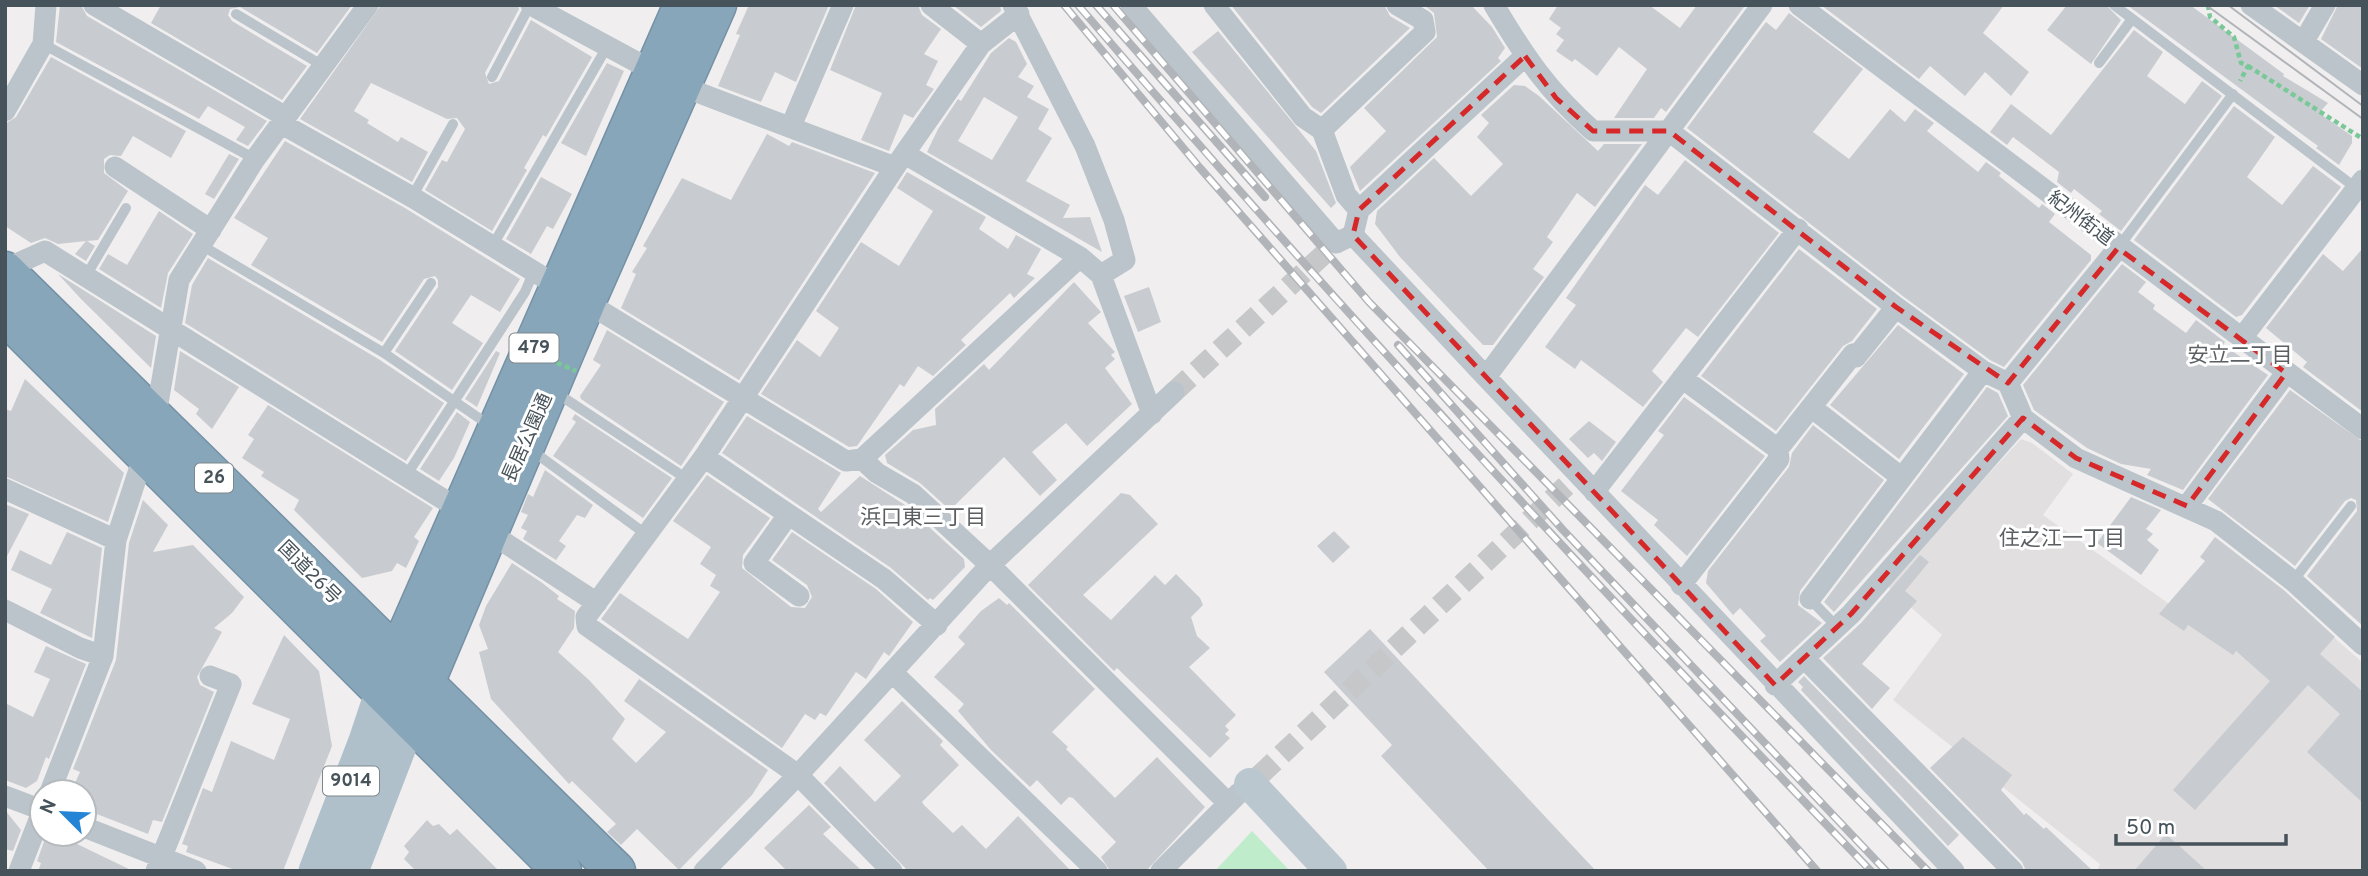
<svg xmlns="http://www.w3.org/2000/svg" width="2368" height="876" font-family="Overpass,'Noto Sans JP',sans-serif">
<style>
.education{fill:#e1dfdf}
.green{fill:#bfeccb}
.building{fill:#c8ccd0;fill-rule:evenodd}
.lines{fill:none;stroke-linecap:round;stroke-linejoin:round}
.street-tunnel{stroke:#c6c7c9;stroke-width:21;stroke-dasharray:21 10;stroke-linecap:butt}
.highway-casing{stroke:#7491a6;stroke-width:41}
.path{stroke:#79c898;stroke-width:4.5;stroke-dasharray:5 3.5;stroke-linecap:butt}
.lane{stroke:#bac4ca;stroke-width:10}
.street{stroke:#bac4ca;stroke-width:21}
.secondary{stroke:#bbc7cf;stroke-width:32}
.primary{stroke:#afc0cb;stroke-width:35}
.highway{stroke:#88a6ba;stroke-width:38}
.tram{stroke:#b1b4b8;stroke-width:2}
.rail-casing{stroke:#b1b4b8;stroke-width:8}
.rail{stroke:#fff;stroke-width:5;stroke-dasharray:16;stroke-linecap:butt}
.path-bridge{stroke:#79c898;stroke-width:4.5;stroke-dasharray:5 3.5;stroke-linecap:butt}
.marked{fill:none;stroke:#d62828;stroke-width:5;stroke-dasharray:14 9;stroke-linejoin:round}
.labels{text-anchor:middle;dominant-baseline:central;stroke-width:6;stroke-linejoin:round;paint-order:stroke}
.shield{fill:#fff;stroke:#7e878c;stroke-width:2}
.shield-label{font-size:18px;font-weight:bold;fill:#47535a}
.street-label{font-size:19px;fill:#47535a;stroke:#fff}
.neighbourhood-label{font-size:21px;fill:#5b5f62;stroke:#fff}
</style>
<rect width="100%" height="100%" fill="#f0eeee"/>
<path class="education" d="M2021 439 2032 443 2073 474 2043 515 2253 663 2303 610 2363 663V871H2097L2100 864 1893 700 1942 635 1886 585Z"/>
<path class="green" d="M1252 831 1290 871H1215Z"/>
<path class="building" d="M60 5H81L87 16 267 121 248 146 236 140 245 127 208 106 199 119 56 42Z
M161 5H352L317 53 240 7 230 9 228 15 232 21 307 66 282 100 151 23Z
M381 5H518L519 9 485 73 489 84 499 81 531 20 592 57 546 137 543 135 524 168 527 170 492 231 425 190 442 160 447 162 465 129 457 118 447 119 371 83 354 111 369 120 367 123 398 142 401 137 428 152 412 182 300 119Z
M749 5H829L796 82 775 72 761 102 718 86 740 35 736 34Z
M856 5H918L922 15 941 29 924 54 938 61 926 85 934 89 913 118 904 114 889 151 861 140 882 93 830 70Z
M953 5H1000L1001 11 981 27Z
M1231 5H1384L1390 16 1410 28 1321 113 1312 107Z
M1424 5H1471L1492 27 1505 48 1498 58 1501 61 1360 191 1350 167 1386 131 1364 108 1437 37 1434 13Z
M1558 5H1649L1680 28 1697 5 1744 7 1666 112 1661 108 1654 118H1614L1647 69 1619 47 1597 76 1575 59 1572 62 1556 51 1564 40 1556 34 1561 28 1549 19Z
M1821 5H2004L1983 33 2029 72 2011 96 1985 72 1965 96 1930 66 1919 79Z
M2067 5H2106L2121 20 2091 64 2047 30Z
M2127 5H2190L2284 74 2283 76 2328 103 2319 113 2352 136V143L2339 165 2316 148 2318 146Z
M2274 5H2310L2299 23Z
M2338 5H2363V69L2321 39Z
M1789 13 1863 69 1813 132 1849 159 1890 109 1905 122 1915 109 1934 123 1927 131 1978 172 1986 162 2001 173 1999 176 2039 208 2042 204 2055 214 2049 222 2091 255V260L2004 367 1990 360 1904 297 1687 128 1766 22 1776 30Z
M2134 30 2163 52 2147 76 2185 104 2202 81 2222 96 2121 231 2099 214 2102 211 2074 189 2071 193 2057 182 2059 172 2013 137 2007 145 1990 132 2011 104 2051 135Z
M1218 31 1316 151 1336 203 1331 208 1192 52Z
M1009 38 1016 42 1027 64 1018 77 1034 86 1027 97 1049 109 1038 129 1052 138 1026 181 1070 205 1063 218 1090 217 1102 252 927 152 938 129 958 99 961 101 991 53ZM984 97 1018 117 992 160 958 141Z
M51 57 186 131 171 158 133 136 121 156 110 155 104 159V173L128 191 98 240 87 241 95 246 86 261 75 254 86 241 58 244 45 238 31 243 5 226V124L16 117Z
M607 63 624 71 586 156 561 143Z
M1514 85 1525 86 1539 96 1598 151 1604 144H1642L1595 207 1577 193 1547 237 1553 242 1533 269 1544 277 1493 345H1483L1400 257 1375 224 1377 211 1434 158 1471 196 1503 164 1477 137 1489 123 1481 115Z
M2234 106 2275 137 2247 177 2282 205 2313 166 2341 187 2242 315 2236 317 2134 240Z
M767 134 789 146 792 142 875 173 739 380 621 308 636 274 632 272 647 248 643 246 682 178 731 200Z
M285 141 405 208 520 279 500 312 471 295 452 323 483 343 452 390 395 351 438 287V280L435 276 424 279 382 342 251 265 268 238 234 218Z
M229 154 239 159 214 199 205 194Z
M1685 160 1779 233 1698 337 1686 328 1652 371 1663 382 1643 407 1581 360 1575 369 1545 347 1576 305 1566 298 1645 185 1658 195Z
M907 172 986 217 979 229 1008 249 1016 235 1041 249 1027 274 1035 278 1014 298 1010 293 961 340 966 345 933 376 918 366 904 387 900 384 857 446 849 447 761 394 797 340 820 357 839 328 816 311 861 242 899 266 933 211 897 188Z
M541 177 572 194 553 229 547 226 531 254 506 239Z
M159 211 193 234 168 273 161 308 99 269 108 254 127 265Z
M2363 248V412L2303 367 2307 362 2266 328 2323 254 2343 271Z
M1799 249 1877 309 1852 341 1843 346 1776 431 1701 376Z
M208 258 380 360 444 403 406 461 185 323 192 285Z
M2122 264 2146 282 2138 292 2155 305 2153 309 2186 333 2196 320 2225 342 2223 345 2268 375 2183 490 2147 475 2151 469 2121 464 2087 448 2034 410 2023 385Z
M58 274 156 336 151 368 81 299Z
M1074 282 1101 312 1088 323 1115 352 1111 355 1115 359 1105 368 1132 404 1087 446 1066 423 1032 452 1057 480 1040 496 1004 457 950 510 920 483 887 463 885 455 913 430 936 425 935 409 984 364 989 370Z
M1149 287 1161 322 1138 332 1124 296Z
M1898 325 1964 374 1899 459 1830 405Z
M607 330 724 402 681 466 581 399 580 396 601 365 593 360Z
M180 351 239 387 212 429 196 414 199 409 174 390Z
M496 351 500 353 477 407 465 399Z
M25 379 124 473 108 522 5 476V409L11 411Z
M1987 387 1998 393 2008 416 1834 612 1824 602Z
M2290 390 2363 442V626L2307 576 2357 511 2356 500 2351 498 2345 501 2295 566 2208 499Z
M1684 397 1765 456 1687 556 1654 525 1658 520 1621 491 1664 435 1658 431Z
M268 405 433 508 414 537 419 541 406 568 397 563 392 571 362 578 294 510 299 500 261 476 264 472 242 458 254 439 248 435Z
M457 412 470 422 454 458 439 481 420 469Z
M575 414 672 478 643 518 553 456 576 422 572 419Z
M747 416 841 473 818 509 821 512 860 476 905 505 964 559 965 567 933 600 930 598 928 600 891 568 722 453Z
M1589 421 1616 442 1602 461 1594 453 1588 458 1569 439Z
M1813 425 1884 480 1800 591 1798 605 1822 623 1780 662 1760 641 1766 636 1740 608 1733 615 1706 583 1708 571 1789 467 1792 453Z
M545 470 593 505 585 518 577 515 559 541 566 546 556 560 523 539 527 531 521 528 528 515 521 512 528 494 533 497Z
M707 475 770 518 743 555 742 568 791 607 805 608 812 597 807 585 772 560 792 532 876 589 913 622 889 656 884 652 866 679 856 672 826 716 820 713 815 720 805 714 782 748 601 619 620 593 688 639 720 592 710 586 716 575 700 564 711 547 673 521Z
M1121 493 1130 495 1158 524 1083 595 1111 620 1155 575 1165 585 1176 574 1200 598 1203 605 1191 617 1197 636 1210 648 1189 667 1236 715 1225 726 1229 730 1225 734 1230 738 1210 758 1117 668 1114 671 1028 585Z
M2131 497 2161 510 2146 529 2153 534 2147 540 2159 550 2141 575 2097 543Z
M143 500 168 525 153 552 193 545 244 597 232 613 214 628 222 632 197 677 200 685 214 692 162 822 153 820 148 834 84 809V792H71L80 772 73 769 116 660 129 543Z
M5 504 29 514 5 560Z
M1334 531 1350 547 1333 563 1317 546Z
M67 532 102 548 92 638 40 613 52 589 11 570 20 550 51 565Z
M2215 537 2285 591 2335 637 2320 654 2363 692V803L2307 752 2340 714 2308 685 2195 810 2173 790 2270 681 2236 651 2233 655 2188 625 2184 631 2159 614 2205 561 2200 557Z
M1920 555 1929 562 1905 591 1917 601 1862 664 1890 688 1872 709 1823 658 1861 623Z
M512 563 541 582 559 596 557 599 575 611 574 628 558 652 589 680 625 719 612 739 636 763 666 732 624 701 639 679 768 770 752 795 679 870 637 829 621 845 607 832 616 824 572 781 569 784 491 699 479 652 488 649 479 625 486 606Z
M999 598 1007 605 1009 603 1095 689 1052 732 1068 747 1066 749 1115 798 1157 757 1205 807 1146 871H1110L1101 857 1116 842 1073 798 1069 797 1061 805 1037 780 1030 787 991 750 958 711 964 704 934 677 965 644 958 637 981 611Z
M1370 629 1596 871H1489L1381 756 1392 745 1324 672Z
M284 635 319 671 332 746 283 871H238L186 852 188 846 182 844 203 788 212 792 231 741 274 760 290 719 252 704Z
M46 646 86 664 49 759 46 757 37 781 26 788 5 780V703L33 717 50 679 34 672Z
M1804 676 1959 835 1948 846 1801 690 1803 687 1798 682Z
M902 701 943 741 940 745 959 765 922 802 924 805 953 833 962 825 986 849 1018 816 1071 871H908L824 783 840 766 875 802 901 776 864 740Z
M1963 737 2012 775 2001 790 2024 815 2026 813 2044 829 2046 827 2093 871H2026L2022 862 1930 768Z
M809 805 831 827 823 834 862 871H787L764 848Z
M5 810 21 830 13 851 5 849Z
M427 820 433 826 439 824 450 835 457 829 499 871H416L404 859 409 852 404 846Z
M2166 834 2207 871H2134Z
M55 835 75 843 133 871H38L41 863 37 861 45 839Z"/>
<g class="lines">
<path class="street-tunnel" d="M1174 392 1336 243
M1259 776 1566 486"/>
<g class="highway-casing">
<path id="highway" d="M5 271 616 871
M5 315 562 871
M386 682 683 5
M416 704 586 302 717 5"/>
</g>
<path class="path" d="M2208 5 2210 17 2234 37 2241 63 2248 66 2240 81
M2248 66 2363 139"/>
<path class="lane" d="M2114 5 2356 188
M236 14 325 67
M43 44 255 159
M2099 63 2132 19
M492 77 530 5
M412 197 453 124
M201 245 384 353 492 427
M493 245 608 45
M2118 248 2233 94
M86 276 126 208
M384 353 431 283
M555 392 687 479
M530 449 647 535
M406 476 525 292 534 271
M2293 581 2351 506
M1810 599 1837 627"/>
<path class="street" d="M94 5 286 117
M531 5 681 86 895 167
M931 5 981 44
M1013 5 1085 146 1114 220 1125 260 1101 275
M1131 5 1336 243 1353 235 1359 210 1525 56
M1214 5 1303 117 1322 130 1346 195 1359 210
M1494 5C1525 57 1547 90 1593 131H1669L1896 307 1983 371 2008 383 2023 418 2076 458 2216 521 2293 581 2363 645
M1762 5 1486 377 1954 871
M1799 5 2363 429
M2251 5 2363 85
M2304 41 2325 5
M5 111 43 44 46 5
M282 124 412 197 561 288
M791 126 843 5
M1322 130 1425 32 1423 20 1397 5
M905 154 1080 257 1101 275 1152 414
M115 167 211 230
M1353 235 1486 377
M5 269 45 251 462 511
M586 302 846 461 862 459 1080 257
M2241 339 2363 180
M1682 378 1778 449
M2008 383 2118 248
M1811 407 1902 478
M704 457 884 579 937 625
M862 459 877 473 913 494 990 565 1228 803
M5 489 116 540
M1594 492 1798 229
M2187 506 2286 373
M788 515 754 563 799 596
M487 531 597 603
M1681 585 1779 459 1778 449 1853 354 1856 357 1896 307
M1810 599 1983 371
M5 610 80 648 103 656
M1804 658 2013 871
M893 673 1097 871
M1775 685 1851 614 2023 418
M50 792 103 656 116 540 155 421 179 280 255 159 368 5
M5 796 42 810
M84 827 196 871
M19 871 42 812
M156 871 231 684 210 676
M704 871 798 775 990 565 1174 392
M892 871 798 775 587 626 586 617 704 457 895 167 981 44 1019 14
M1161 871 1239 793"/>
<path class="secondary" d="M1250 784 1331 871"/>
<path class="primary" d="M316 871 366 741 383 690
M351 871 410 718"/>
<use href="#highway" class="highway"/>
<path class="tram" d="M2206 5 2363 119
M2228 5 2363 106"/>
<g class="rail-casing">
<path id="rail" d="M1064 5 1200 168 1817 871
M1078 5C1333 303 1599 589 1871 871
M1096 5 1265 197
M1113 5 1369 302 1928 871
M1398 345 1563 530 1886 871"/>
</g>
<use href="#rail" class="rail"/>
<path class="path-bridge" d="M518 346 576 371"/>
</g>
<path class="marked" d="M1525 56 1556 98 1593 131H1669L1896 307 2008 383 2118 248 2286 373 2187 506 2076 458 2023 418 1851 614 1775 685 1353 235 1359 210Z"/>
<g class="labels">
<g class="shield">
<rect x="509.5" y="333.5" width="49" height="29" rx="5"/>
<rect x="195" y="463.5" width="38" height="29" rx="5"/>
<rect x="323" y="766.5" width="56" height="29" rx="5"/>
</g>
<g class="shield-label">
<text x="534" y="348">479</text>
<text x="214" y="478">26</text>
<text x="351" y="781">9014</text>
</g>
<g class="street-label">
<text transform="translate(2080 219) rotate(37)">紀州街道</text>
<text transform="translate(528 438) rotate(-66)">長居公園通</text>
<text transform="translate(309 573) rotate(45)">国道26号</text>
</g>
<g class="neighbourhood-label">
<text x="2240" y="356">安立二丁目</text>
<text x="923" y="518">浜口東三丁目</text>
<text x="2062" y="539">住之江一丁目</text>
</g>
</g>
<rect width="2368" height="876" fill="none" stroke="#47535a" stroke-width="14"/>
<g transform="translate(63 813) rotate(294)"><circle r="33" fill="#ffffff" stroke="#b5babd" stroke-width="2"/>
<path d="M0-5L12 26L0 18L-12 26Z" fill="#2484d5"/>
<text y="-10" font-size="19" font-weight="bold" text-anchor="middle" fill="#47535a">N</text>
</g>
<path d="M2116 834v10h170v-10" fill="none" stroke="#47535a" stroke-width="3.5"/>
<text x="2126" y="834" font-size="21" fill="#47535a" stroke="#ffffff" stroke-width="5" paint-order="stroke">50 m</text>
</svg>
